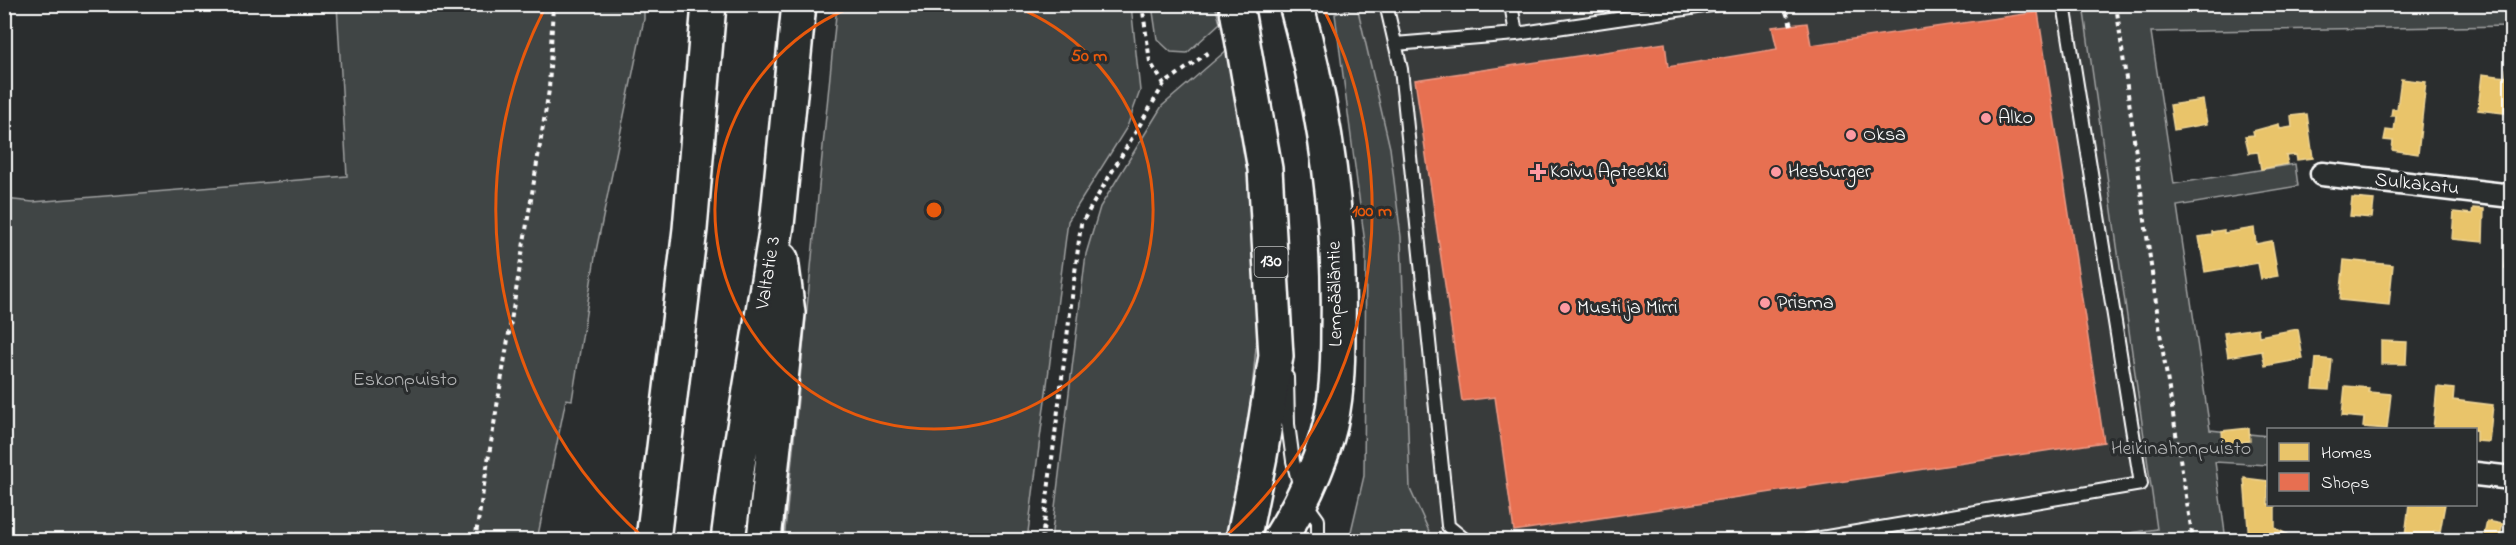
<svg xmlns="http://www.w3.org/2000/svg" width="2516" height="545" font-family="'Indie Flower',sans-serif">
<style>
.built{fill:#373a3b}
.green{fill:#414445;stroke:#a0a2a2;stroke-width:1.5}
.homes{fill:#e9c46a;stroke:#f0d697;stroke-width:1.5}
.shops{fill:#e76f51;stroke:#ee9a85;stroke-width:1.5}
.lines{fill:none;stroke-linecap:round;stroke-linejoin:round}
.lane-casing{stroke:#fff;stroke-width:16}
.street-casing{stroke:#fff;stroke-width:27}
.primary-casing{stroke:#fff;stroke-width:38}
.highway-casing{stroke:#fff;stroke-width:38}
.path{stroke:#fff;stroke-width:4;stroke-dasharray:4.5 4.5;stroke-linecap:butt}
.lane{stroke:#2a2d2e;stroke-width:12}
.street{stroke:#2a2d2e;stroke-width:22}
.primary{stroke:#2a2d2e;stroke-width:33}
.highway{stroke:#2a2d2e;stroke-width:33}
.ring{fill:none;stroke:#e8590c;stroke-width:3}
.poi-dot{fill:#ff9aa2;stroke:#2a2d2e;stroke-width:2}
.labels{text-anchor:middle;dominant-baseline:central;stroke-width:6;stroke-linejoin:round;paint-order:stroke}
.shield{fill:#2a2d2e;stroke:#bfc0c0;stroke-width:1.5}
.shield-label{font-size:18px;font-weight:bold;fill:#fff}
.poi-label{font-size:20px;fill:#fff;stroke:#2a2d2e;text-anchor:start}
.street-label{font-size:20px;fill:#fff;stroke:#2a2d2e}
.park-label{font-size:20px;fill:#b3b4b5;stroke:#2a2d2e}
.centre{fill:#e8590c;stroke:#2a2d2e;stroke-width:3}
.ring-label{font-size:18px;text-anchor:middle;font-weight:bold;fill:#e8590c;stroke:#2a2d2e;stroke-width:6;stroke-linejoin:round;paint-order:stroke}
</style>
<rect width="100%" height="100%" fill="#2a2d2e"/>
<filter id="ink" filterUnits="userSpaceOnUse"><feTurbulence type="fractalNoise" baseFrequency=".0167" numOctaves="2"/><feDisplacementMap in="SourceGraphic" scale="12" xChannelSelector="R" yChannelSelector="G"/><feConvolveMatrix kernelMatrix="1 2 1 2 8 2 1 2 1" color-interpolation-filters="sRGB"/></filter>
<g filter="url(#ink)">
<path class="built" d="M1361 4 2083 5 2157 529 2083 540H1433L1410 489 1401 237 1390 148 1357 6Z"/>
<path class="green" d="M337 5H644V19L596 251 572 400 566 399 537 540H5V199L33 202 347 176Z
M837 5H1131L1140 91 1127 127 1068 221 1027 540H784Z
M1152 5H1215L1220 23 1187 53 1171 52 1157 39Z
M2083 5H2511V26L2151 32 2174 184 2295 164 2298 186 2177 206 2210 430 2268 436V465L2215 462 2226 540H2083L2157 529Z
M1357 6 1390 148 1401 237 1410 489 1433 540H1349L1364 476 1366 251 1335 14Z
M1228 49 1252 143 1261 295 1243 484 1228 540H1051L1086 254 1100 207 1162 106Z"/>
<path class="homes" d="M2509 46 2512 47V114L2478 110 2482 74 2506 77Z
M2401 79 2426 82 2418 154 2392 150 2393 141 2384 140 2386 130 2394 131 2396 116H2391L2392 109H2397Z
M2203 100 2207 124 2174 130 2170 105Z
M2307 114 2313 158 2297 160 2296 155 2286 156 2288 164 2261 169 2258 152 2249 153 2245 136 2254 135 2253 131 2279 124 2280 129 2292 127 2291 116Z
M2352 198 2374 200 2372 218 2350 216Z
M2473 208 2484 209 2483 242 2452 239 2454 212 2472 214Z
M2254 228 2256 244 2272 241 2278 276 2261 279 2258 263 2205 272 2199 237 2212 235V232L2224 230V233Z
M2508 237 2512 238V269L2505 268Z
M2344 260 2393 265 2389 305 2340 300Z
M2258 328 2259 336 2298 329 2303 359 2265 366 2262 351 2228 357 2224 333Z
M2381 341 2407 342 2406 364H2381Z
M2316 358 2332 360 2329 390 2313 389Z
M2345 386 2369 388 2368 392 2391 394 2387 429 2363 427 2364 418 2342 416Z
M2437 387 2454 389 2453 400 2493 405 2489 442 2476 441V430H2433Z
M2249 428 2250 441 2223 444 2222 431Z
M2244 478 2268 481V504H2275V528L2288 535 2287 540H2249Z
M2409 504H2445L2440 532 2434 531 2432 540 2405 536Z
M2487 521 2503 524 2499 540H2483Z"/>
<path class="shops" d="M2038 12 2104 442 1514 531 1495 397 1462 401 1415 80 1665 43 1668 67 1777 49 1772 27 1807 23 1811 45Z"/>
<g class="lines">
<g class="lane-casing">
<path id="lane" d="M1386 4 1401 69 1448 526 1465 540
M1511 4 1516 34
M1395 44 1516 34 1718 4
M1287 377 1288 424 1293 461 1303 499 1318 520V540
M1809 540 2141 484 2064 4"/>
</g>
<g class="street-casing">
<path id="street" d="M2322 174 2512 196
M2476 474 2512 478"/>
</g>
<g class="primary-casing">
<path id="primary" d="M1236 4 1265 169 1276 356 1260 456 1243 540
M1279 540C1299 508 1316 474 1327 437 1337 403 1338 364 1338 329 1341 219 1325 110 1296 4"/>
</g>
<g class="highway-casing">
<path id="highway" d="M653 540 690 229 709 4
M728 540 738 464 777 225 799 4
M764 540 788 313 781 259"/>
</g>
<path class="path" d="M1142 4 1150 62 1164 84
M1783 4 1791 25
M2116 4 2160 333 2193 540
M475 540 549 90 553 4
M1042 540 1081 224 1164 84 1212 50"/>
<use href="#lane" class="lane"/>
<use href="#street" class="street"/>
<use href="#primary" class="primary"/>
<use href="#highway" class="highway"/>
</g>
</g>
<g class="ring">
<path d="M1011 5A219 219 0 1 1 857 5"/>
<path d="M644 538A438 438 0 0 1 545 8M1323 8A438 438 0 0 1 1224 538"/>
</g>
<g class="poi-dot">
<circle cx="1986" cy="118" r="6"/>
<circle cx="1851" cy="135" r="6"/>
<path d="M1535 163h6v6h6v6h-6v6h-6v-6h-6v-6h6z"/>
<circle cx="1776" cy="172" r="6"/>
<circle cx="1765" cy="303" r="6"/>
<circle cx="1565" cy="308" r="6"/>
</g>
<g class="labels">
<rect class="shield" x="1254.5" y="247" width="33" height="30" rx="4.5"/>
<g class="shield-label">
<text x="1271" y="262">130</text>
</g>
<g class="poi-label">
<text x="1998" y="118">Alko</text>
<text x="1863" y="135">Oksa</text>
<text x="1550" y="172">Koivu Apteekki</text>
<text x="1788" y="172">Hesburger</text>
<text x="1777" y="303">Prisma</text>
<text x="1577" y="308">Musti ja Mirri</text>
</g>
<g class="street-label">
<text transform="translate(2417 185) rotate(6)">Sulkakatu</text>
<text transform="translate(769 273) rotate(-81)">Valtatie 3</text>
<text transform="translate(1336 294) rotate(-91)">Lempääläntie</text>
</g>
<g class="park-label">
<text x="405" y="380">Eskonpuisto</text>
<text x="2181" y="449">Heikinahonpuisto</text>
</g>
</g>
<circle cx="934" cy="210" r="9" class="centre"/>
<g class="ring-label">
<text x="1089" y="61">50 m</text>
<text x="1372" y="216">100 m</text>
</g>
<rect width="2516" height="545" fill="none" stroke="#2a2d2e" stroke-width="24"/>
<rect x="12" y="12" width="2492" height="521" fill="none" stroke="#fff" stroke-width="2" filter="url(#ink)"/>
<rect x="2267" y="428" width="210" height="78" fill="#2a2d2e" stroke="#7f8182" stroke-width="1.5"/>
<rect x="2279" y="443" width="30" height="18" fill="#e9c46a" stroke="#7f8182" stroke-width="1.5"/>
<text x="2321" y="458" font-size="18" fill="#ffffff">Homes</text>
<rect x="2279" y="473" width="30" height="18" fill="#e76f51" stroke="#7f8182" stroke-width="1.5"/>
<text x="2321" y="488" font-size="18" fill="#ffffff">Shops</text>
</svg>
